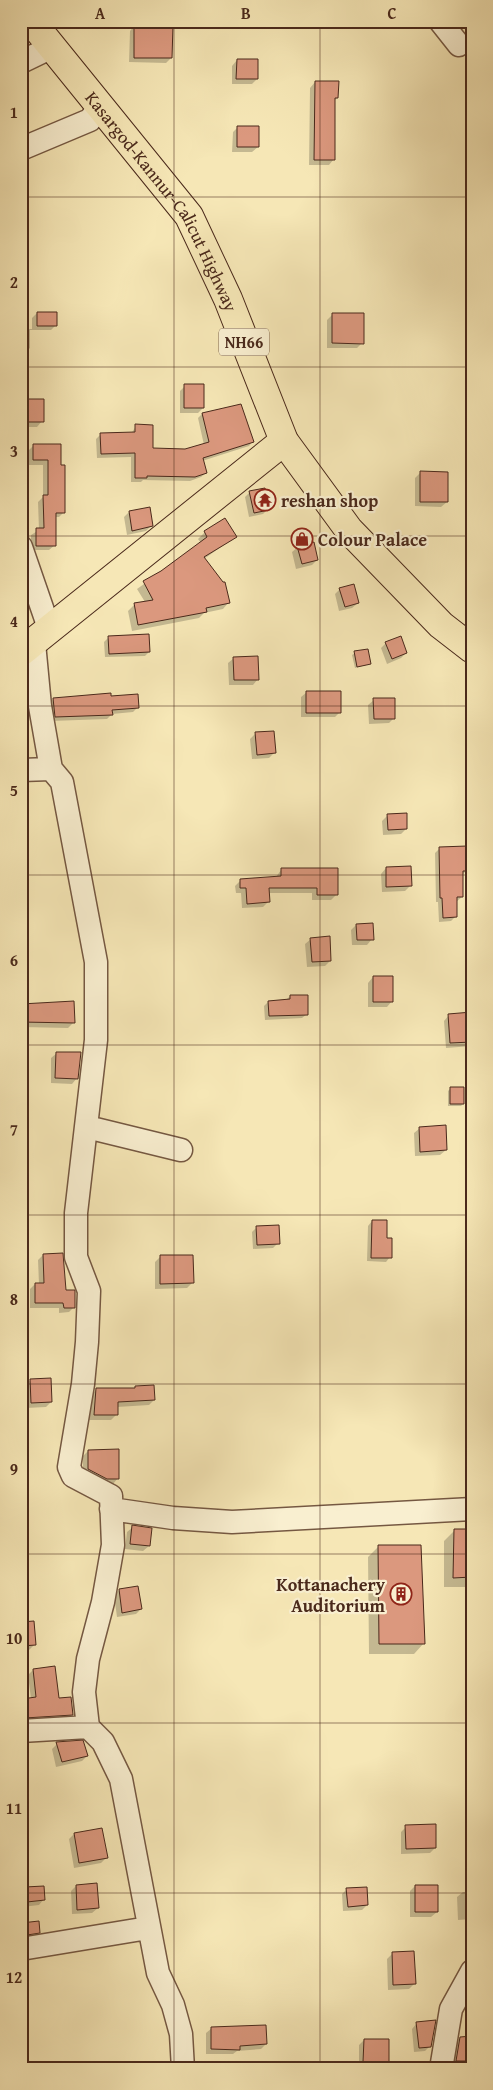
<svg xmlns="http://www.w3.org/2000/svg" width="493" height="2090" font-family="'Gentium Book Plus',serif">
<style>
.shadow{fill:#0003}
.building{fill:#db987e;stroke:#4a291b}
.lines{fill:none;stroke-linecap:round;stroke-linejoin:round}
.minor-casing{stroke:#755842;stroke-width:25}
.major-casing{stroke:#4a291b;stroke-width:30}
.highway-casing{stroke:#4a291b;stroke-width:30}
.minor{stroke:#f9efd0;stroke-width:22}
.major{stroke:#f6e7b6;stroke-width:28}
.highway{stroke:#f6e7b6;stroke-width:28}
.grid{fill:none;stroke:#4a291b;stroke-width:1;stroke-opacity:0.55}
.labels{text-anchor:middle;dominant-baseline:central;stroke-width:4.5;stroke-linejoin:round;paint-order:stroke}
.shield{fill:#f9efd0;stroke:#7e6451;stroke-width:1}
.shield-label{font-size:16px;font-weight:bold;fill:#4a291b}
.street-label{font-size:18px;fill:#4a291b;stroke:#f9efd0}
.poi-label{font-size:18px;font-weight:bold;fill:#4a291b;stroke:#f9efd0;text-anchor:start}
.neatline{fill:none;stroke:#4a291b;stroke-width:2}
.grid-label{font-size:16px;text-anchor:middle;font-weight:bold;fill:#4a291b}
</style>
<rect width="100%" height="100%" fill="#f6e7b6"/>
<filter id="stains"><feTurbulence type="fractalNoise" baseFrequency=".004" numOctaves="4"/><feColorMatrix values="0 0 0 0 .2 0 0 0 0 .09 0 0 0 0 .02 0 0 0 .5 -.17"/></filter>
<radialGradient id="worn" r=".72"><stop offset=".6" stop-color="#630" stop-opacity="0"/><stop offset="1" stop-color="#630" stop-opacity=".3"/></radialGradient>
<path class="shadow" d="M135 25 171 58 166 63 129 62 130 31Z
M237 60 257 79 252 84H232V66Z
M315 82 337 98 334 101V159L329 165H309L310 88Z
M238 127 258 147 252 152H232L233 132Z
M37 313 56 325 51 330H30V348L25 353H21V329H32V318Z
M333 314 362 343 357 348H327V320Z
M185 386 203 408 198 413H180V391Z
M21 400 42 421 37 427H21Z
M202 414 253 441 249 446 202 461 206 473 201 477 190 481 143 480 141 482H131V457L97 458 96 439 101 434H131L136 426 152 449 185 450 204 445 198 418Z
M34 445 59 467 64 512 59 517H55V545L49 550H31V535L39 530 38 502 43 497V465H29V450Z
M421 472 447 502 441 507 415 506V478Z
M250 492 268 509 263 514 249 517 245 497Z
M129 512 151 526 146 531 127 535 124 517Z
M225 520 235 537 204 559 229 602 223 609 204 613 199 618 132 631 128 611 134 605 145 602 137 589 201 543 198 539 205 532Z
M298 547 317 560 312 565 296 569 292 552Z
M340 589 358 603 352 608 339 611 335 594Z
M108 638 149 652 145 656 105 657 104 642Z
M386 643 406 653 401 658 387 664 381 648Z
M355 653 370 664 355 668 352 655Z
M234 658 258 679 253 685H229L228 663Z
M307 692 340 712 335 717H301V697Z
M53 699 138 707 133 712 112 714 107 719 51 721 49 704Z
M374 700 394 718 389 723 369 724 368 705Z
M256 733 274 753 269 758 252 759 250 739Z
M388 815 406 829 401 834 383 835 382 821Z
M440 848 466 871 462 875V897L456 902V916L451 921 439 922 438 902H436L435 853Z
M21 853H24V870L21 872Z
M386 868 411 885 405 891 382 892 381 874Z
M281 870 336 895 331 900H312V893H268V902L263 907 242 908 241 893H236L235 886 241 880 276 877Z
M356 925 372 939 367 945H352L351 930Z
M311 939 330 961 325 966 307 967 305 944Z
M373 977 392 1001 387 1007H368V983Z
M290 996 307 1014 302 1018 265 1020 264 1006 268 1002 285 1001Z
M21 1002H27V1005L74 1022 68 1028 21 1027Z
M472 1014V1046L446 1048 444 1021 449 1015Z
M57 1053 77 1078 72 1084 51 1083V1058Z
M450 1089 463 1104 461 1106H448V1091Z
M420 1128 446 1150 440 1155 415 1156 414 1133Z
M372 1221 390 1257 386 1262 367 1261 368 1226Z
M257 1227 278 1243 273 1248 253 1249 252 1232Z
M43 1255 74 1307 69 1312 59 1313V1308H30V1289L35 1284H39L38 1260Z
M160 1257 192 1283 187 1288 155 1289V1262Z
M31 1380 51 1402 46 1407 26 1408 25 1385Z
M135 1387 154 1400 149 1405 117 1407V1414L111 1420H89L91 1395 96 1390H133Z
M88 1451 118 1478 113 1484H101L83 1474V1456Z
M133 1527 149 1546 143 1551 125 1549 127 1532Z
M455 1530 472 1531V1587H444V1541Z
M378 1547 424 1643 414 1654H369L368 1557Z
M119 1590 141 1609 136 1614 117 1617 114 1595Z
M21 1623 34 1645 29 1650 21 1651Z
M33 1670 72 1714 67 1720 21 1722V1702L31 1699 28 1675Z
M57 1744 87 1756 82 1761 56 1767 52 1749Z
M406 1827 435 1848 430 1853 401 1854V1832Z
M74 1834 106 1858 101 1863 74 1868 69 1839Z
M76 1886 98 1908 92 1913 72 1914 71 1891Z
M415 1886 437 1912 431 1917H410V1891Z
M26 1889 44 1899 39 1905 22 1907 21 1893Z
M347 1889 367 1905 362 1910 343 1911 342 1894Z
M463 1892H472V1919L458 1920 457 1897Z
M21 1925 39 1932 34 1937 21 1939Z
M392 1954 414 1984 409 1989 388 1990 387 1959Z
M417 2023 430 2046 425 2051 414 2052 412 2029Z
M212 2028 266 2044 261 2049 237 2051 233 2054H206V2033Z
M460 2038H472V2062L469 2065 451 2066 455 2043Z
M364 2040 387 2062 382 2067H359V2045Z"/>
<path class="building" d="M134 24 173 25 172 58H134Z
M237 59H258V79H236Z
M315 81H339L338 98H335V160H314Z
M237 126H259V147H237Z
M37 312H57V326H37Z
M332 313H364V344L332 343Z
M184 384H204V408H184Z
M21 399H44V422H21Z
M241 404 254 442 203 458 207 473 195 477 147 476V478H135V453L101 454 100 433 135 432V424L153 425V448L185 449 209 442 202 413Z
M33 444H61V465H65V513H56V546H36V528H44L43 495H48V460H33Z
M420 471 448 472V502H420Z
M265 488 269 510 254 513 249 491Z
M150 507 153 526 132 531 129 511Z
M225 518 237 537 204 557 223 582H225L230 603 206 608 207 612 138 625 134 603 153 600 143 581 161 571 207 537 204 531Z
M314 542 318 560 302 564 297 546Z
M354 584 359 603 345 607 339 588Z
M149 634 150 652 109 654 108 636Z
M401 636 407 653 392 659 385 642Z
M368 649 371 664 357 667 354 651Z
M258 656 259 680H234L233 657Z
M306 691H341V713H306Z
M111 693V696L138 694 139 708 112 710 113 715 55 717 53 698Z
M373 698H395V719H374Z
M274 731 276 753 257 755 255 732Z
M407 813V829L388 830 387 814Z
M467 846 468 871H463V897H457V917L443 918 442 898H440L439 847Z
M411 866 412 886 386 887V867Z
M281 868H338V895H317V888H269L270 902 247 904 246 888H240V879L281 876Z
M373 923 374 940H357L356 924Z
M330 936 331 961 312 962 310 938Z
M373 976H393V1002H373Z
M290 995H308V1015L269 1016 268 1001 290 999Z
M74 1001 75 1023 21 1022V1004Z
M472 1012V1042L450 1043 448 1014Z
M56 1052H81L78 1079 55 1078Z
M450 1087H464V1104H450Z
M446 1125 447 1150 420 1152 419 1127Z
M372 1220H387V1238H392V1258H371Z
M279 1225 280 1244 257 1245 256 1226Z
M63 1253 66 1290H75V1308H64L63 1303H35V1283H44L43 1254Z
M160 1255H193L194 1283 160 1284Z
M51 1378 52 1402 31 1403 30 1379Z
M154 1385 155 1400 118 1402V1415H94L96 1388H135V1386Z
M119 1449V1479H107L88 1469V1450Z
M132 1525 152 1528 150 1546 130 1544Z
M454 1529H472V1577L453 1578Z
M378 1545H421L425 1644H379Z
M138 1586 142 1609 122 1613 119 1589Z
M34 1621 36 1645 21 1646V1622Z
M55 1666 59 1698 71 1697 73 1715 25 1718 22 1699 36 1697 33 1669Z
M83 1740 88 1756 62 1762 56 1742Z
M436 1824V1848L406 1849 405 1825Z
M102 1828 108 1858 79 1863 74 1833Z
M97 1883 99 1908 77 1910 76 1885Z
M415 1885H438V1912H415Z
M44 1886 45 1900 27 1902 25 1887Z
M367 1887 368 1905 348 1907 346 1888Z
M39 1921 40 1933 21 1936V1923Z
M414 1951 416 1984 393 1985 392 1952Z
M436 2020 431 2047 419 2048 416 2022Z
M266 2025 267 2044 240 2046V2050L211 2049V2027Z
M472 2036V2061H456L460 2037Z
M364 2039H389V2062H363Z"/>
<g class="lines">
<g class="minor-casing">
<path id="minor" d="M440 21 459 45
M21 62 52 47
M21 149 90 120 100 106
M21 547 50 631
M34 643 40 706 51 769
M21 770 51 769 62 782 96 962V1040L76 1213V1257L89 1291 87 1342 83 1384 69 1467 73 1476 111 1496 113 1545 103 1602 88 1659 84 1692 88 1727
M87 1127 181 1150
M111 1509 173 1518 232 1522 472 1509
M21 1731 88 1727 103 1742 121 1779 158 1973 173 2005 181 2034 183 2069
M21 1949 148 1928
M441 2069 451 2009 472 1971"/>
</g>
<g class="major-casing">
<path id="major" d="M21 652 284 441"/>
</g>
<g class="highway-casing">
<g id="highway">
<path id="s1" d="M31 21 189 216 228 299 284 441 349 530 441 625 472 649"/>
</g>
</g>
<use href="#minor" class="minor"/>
<use href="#major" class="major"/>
<use href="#highway" class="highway"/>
</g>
<path class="grid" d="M174 21V2069M320 21V2069M21 197H472M21 367H472M21 536H472M21 706H472M21 875H472M21 1045H472M21 1215H472M21 1384H472M21 1554H472M21 1723H472M21 1893H472"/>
<defs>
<g id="temple-ring" transform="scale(1.125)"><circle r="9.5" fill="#f9efd0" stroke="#8f2418" stroke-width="1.5"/><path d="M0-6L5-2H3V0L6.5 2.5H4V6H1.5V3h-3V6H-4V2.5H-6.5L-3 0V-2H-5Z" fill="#8f2418"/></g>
<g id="shop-ring" transform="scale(1.125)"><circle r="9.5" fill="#f9efd0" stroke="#8f2418" stroke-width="1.5"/><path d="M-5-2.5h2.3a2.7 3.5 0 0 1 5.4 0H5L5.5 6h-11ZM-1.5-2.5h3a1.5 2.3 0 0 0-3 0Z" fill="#8f2418"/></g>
<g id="building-ring" transform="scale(1.125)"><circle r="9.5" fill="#f9efd0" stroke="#8f2418" stroke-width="1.5"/><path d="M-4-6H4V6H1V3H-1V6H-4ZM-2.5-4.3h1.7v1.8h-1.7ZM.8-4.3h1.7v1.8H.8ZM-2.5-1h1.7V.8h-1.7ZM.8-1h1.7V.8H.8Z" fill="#8f2418"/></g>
</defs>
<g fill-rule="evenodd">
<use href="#temple-ring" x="265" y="500"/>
<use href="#shop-ring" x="302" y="539"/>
<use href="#building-ring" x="401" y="1594"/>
</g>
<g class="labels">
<rect class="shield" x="219" y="328.5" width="50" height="27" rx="4"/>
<g class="shield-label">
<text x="244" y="342">NH66</text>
</g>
<g class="street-label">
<text stroke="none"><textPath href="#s1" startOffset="224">Kasargod-Kannur-Calicut Highway</textPath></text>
</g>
<g class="poi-label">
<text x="281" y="500">reshan shop</text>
<text x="318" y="539">Colour Palace</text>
<text x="385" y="1584" text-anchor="end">Kottanachery<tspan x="385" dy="21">Auditorium</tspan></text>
</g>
</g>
<rect width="493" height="2090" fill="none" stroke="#f6e7b6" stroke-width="55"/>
<rect x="28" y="28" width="438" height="2034" class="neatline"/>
<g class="grid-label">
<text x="100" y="19">A</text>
<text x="246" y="19">B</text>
<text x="392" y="19">C</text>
<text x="14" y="118">1</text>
<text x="14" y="288">2</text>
<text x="14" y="457">3</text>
<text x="14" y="627">4</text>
<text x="14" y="796">5</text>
<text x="14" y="966">6</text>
<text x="14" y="1135">7</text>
<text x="14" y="1305">8</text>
<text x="14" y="1475">9</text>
<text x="14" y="1644">10</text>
<text x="14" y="1814">11</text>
<text x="14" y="1983">12</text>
</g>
<rect width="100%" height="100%" filter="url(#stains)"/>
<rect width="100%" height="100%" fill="url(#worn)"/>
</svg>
